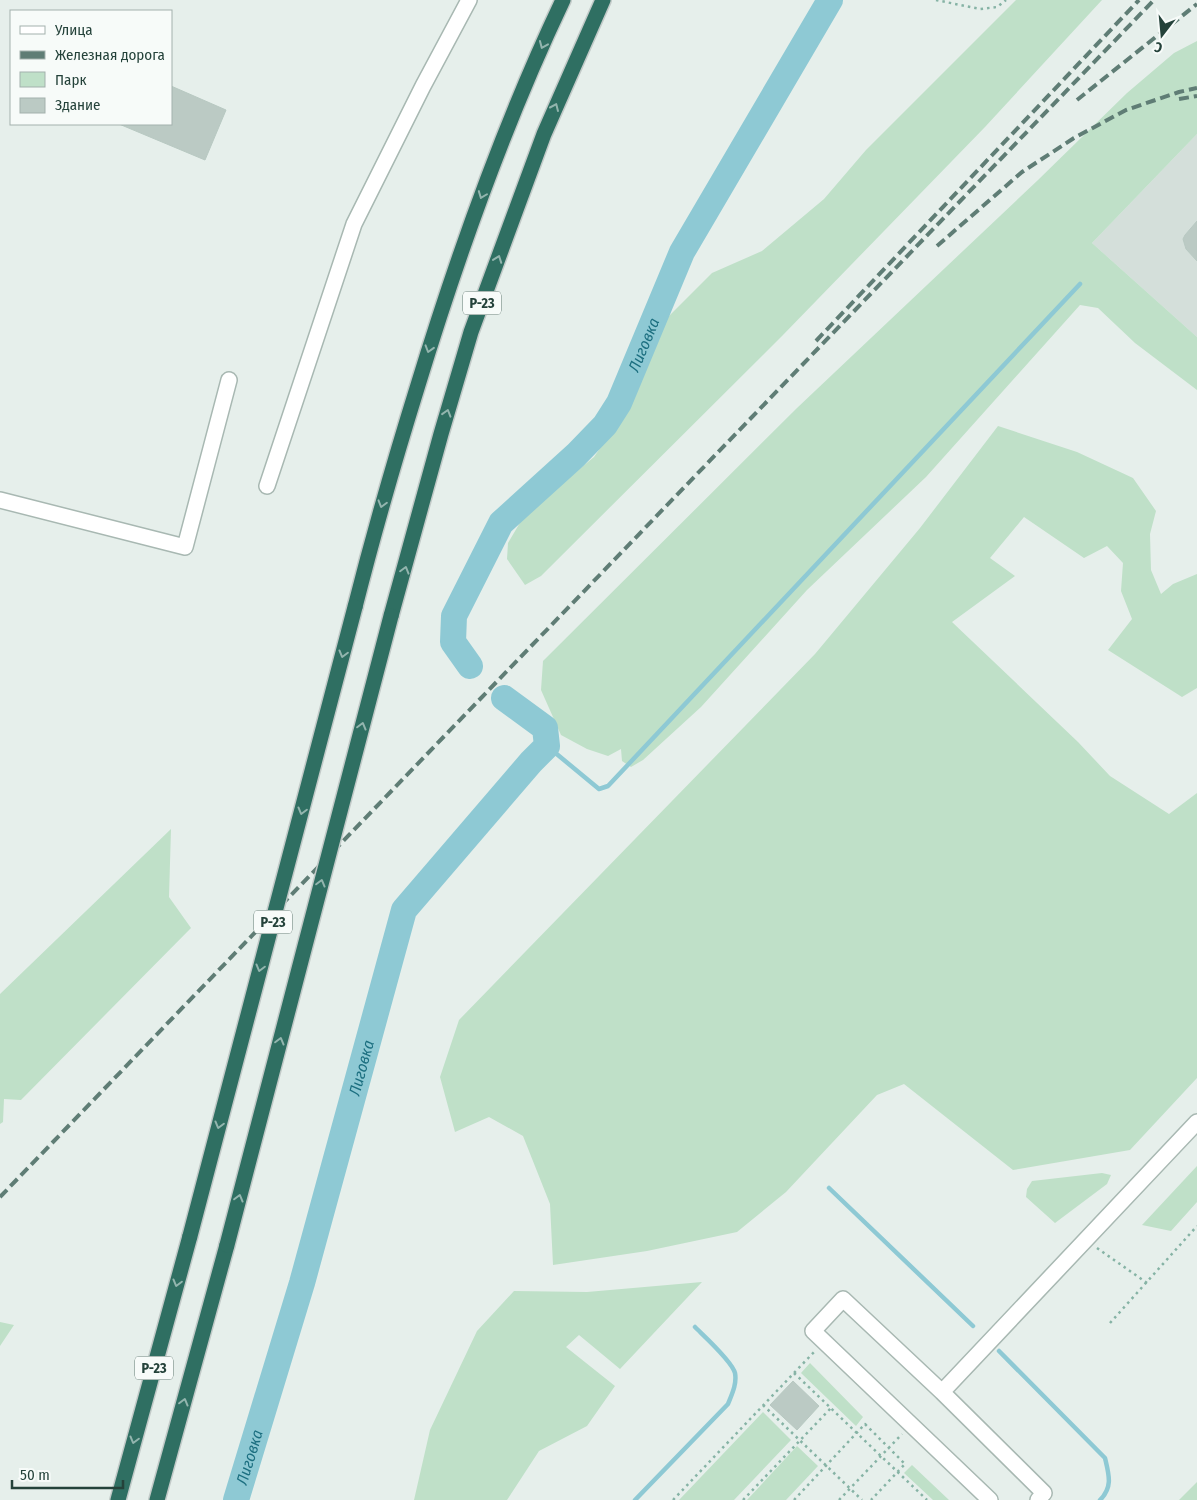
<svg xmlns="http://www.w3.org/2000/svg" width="1197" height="1500" font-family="'Fira Sans Condensed',sans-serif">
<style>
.built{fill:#d4dfda}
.green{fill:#bfe0c8}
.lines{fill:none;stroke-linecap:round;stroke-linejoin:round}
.stream{stroke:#8ec9d4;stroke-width:4.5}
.river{stroke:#8ec9d4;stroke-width:26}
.building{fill:#bbcac4;stroke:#b8c9c2}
.minor-casing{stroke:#a8b8b2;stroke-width:18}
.highway-casing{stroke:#c2cac8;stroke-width:18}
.path{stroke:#86b3a5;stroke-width:2.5;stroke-dasharray:2.5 4;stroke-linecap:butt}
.minor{stroke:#fff;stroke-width:15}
.highway{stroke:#2f6f62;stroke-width:15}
.rail{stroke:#5f7d75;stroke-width:4;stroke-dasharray:10 5;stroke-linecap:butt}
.highway-bridge-casing{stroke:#c2cac8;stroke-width:18;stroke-linecap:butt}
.highway-bridge{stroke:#2f6f62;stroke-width:15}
.oneway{stroke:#93b5ae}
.labels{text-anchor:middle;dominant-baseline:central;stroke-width:5;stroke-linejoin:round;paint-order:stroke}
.shield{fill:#f7fbf9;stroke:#637a73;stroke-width:1}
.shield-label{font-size:14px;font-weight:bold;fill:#24423a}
.water-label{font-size:16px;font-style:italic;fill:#1c6f80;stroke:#f7fbf9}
</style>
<rect width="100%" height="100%" fill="#e6efeb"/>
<path class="built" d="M1197 134V337L1092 243Z"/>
<path class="green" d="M1016 0H1102L985 127 783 335 541 576 525 585 507 559 508 543 521 521 554 490 594 457 619 421 661 324 712 273 762 251 824 199 866 150Z
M1197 41V134L1092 243 1197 337V390L1135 343 1098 308 1080 305 926 477 807 590 701 707 643 760 631 767 622 761 621 749 608 756 587 749 561 735 541 690 543 661 797 408 1038 180 1127 93 1174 53Z
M998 426 1077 452 1133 478 1156 511 1150 534 1151 570 1161 594 1173 584 1197 574V688L1182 697 1108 650 1132 619 1121 591 1123 563 1107 546 1084 558 1024 517 990 558 1015 576 952 622 1078 742 1110 776 1169 814 1197 793V1078L1130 1150 1013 1170 904 1084 877 1095 786 1192 737 1232 647 1251 553 1265 550 1204 523 1136 489 1117 455 1132 440 1077 459 1020 815 654 920 528Z
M171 829 169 897 191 928 21 1100 4 1099 3 1122 0 1124V994Z
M1197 1166V1202L1171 1231 1142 1225Z
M1102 1173 1111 1175 1107 1184 1055 1223 1026 1197 1027 1189 1032 1181Z
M702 1282 620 1369 579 1335 566 1347 615 1386 587 1426 539 1451 507 1500H414L430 1430 477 1331 514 1291 587 1292Z
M0 1322 14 1325 0 1346Z
M810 1363 863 1417 856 1426 801 1373Z
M763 1412 791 1440 734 1500H679Z
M797 1446 818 1466 786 1500H747Z
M912 1465 949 1500H933L904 1473Z
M1197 1482V1500H1179Z"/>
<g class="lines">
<path class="stream" d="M547 746 599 789 608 786 1080 284
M829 1188 973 1326
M999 1351 1105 1458C1109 1475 1113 1487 1100 1500
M635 1500 728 1404C732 1394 737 1384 735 1373 732 1361 704 1336 695 1327"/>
<g class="river">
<path id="s1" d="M470 666 453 642 454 616 501 523 576 455 605 425 619 403 682 252 830 0"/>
<path id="s2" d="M236 1500 302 1283 404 910 531 762 547 746 545 728 504 698"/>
</g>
</g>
<path class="building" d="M171 86 226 110 205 160 119 124H171Z
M1197 221V261L1186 249 1183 239 1185 235Z
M793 1381 819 1406 797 1430 770 1405Z"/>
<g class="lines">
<g class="minor-casing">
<path id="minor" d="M267 486 354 224 423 86 469 0
M0 500 185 547 229 380
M942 1392 1197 1122
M990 1500 813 1331 843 1299 942 1392 1044 1493 1038 1500"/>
</g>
<g class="highway-casing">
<path id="highway" d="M355 607C374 532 395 459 418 385 458 254 504 124 563 0
M391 616 441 434 471 332 544 134 603 0
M118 1500 190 1236
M157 1500 227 1245"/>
</g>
<path class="path" d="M936 0 980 9 997 7 1006 0
M1097 1248 1147 1283
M1110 1323 1197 1226
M794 1373 927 1500
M763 1405 862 1500
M673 1500 814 1352
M743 1500 831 1408
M794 1500 865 1424 905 1464 871 1500
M839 1500 902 1434"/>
<use href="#minor" class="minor"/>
<use href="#highway" class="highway"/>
<path class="rail" d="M1179 99 1197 96
M1077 100 1197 4
M937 246 1022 172 1074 138 1126 110 1179 92 1197 88
M816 341 1139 0
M0 1197 1154 0"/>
<g class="highway-bridge-casing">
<path id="highway-bridge" d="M190 1236 355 607
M227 1245 391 616"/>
</g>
<use href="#highway-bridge" class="highway-bridge"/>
</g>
<defs><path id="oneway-chevron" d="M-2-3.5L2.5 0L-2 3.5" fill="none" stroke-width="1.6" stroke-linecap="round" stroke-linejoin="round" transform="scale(1.25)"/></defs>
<g class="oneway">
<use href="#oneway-chevron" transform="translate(543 45) rotate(113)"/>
<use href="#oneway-chevron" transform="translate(555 107) rotate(-66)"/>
<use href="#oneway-chevron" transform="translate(482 195) rotate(111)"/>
<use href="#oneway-chevron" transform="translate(498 259) rotate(-70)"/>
<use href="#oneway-chevron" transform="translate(429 349) rotate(107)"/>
<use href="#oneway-chevron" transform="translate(447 413) rotate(-73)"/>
<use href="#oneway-chevron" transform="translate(382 504) rotate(106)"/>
<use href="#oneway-chevron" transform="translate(405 570) rotate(-74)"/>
<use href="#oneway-chevron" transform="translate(343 654) rotate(105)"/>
<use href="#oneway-chevron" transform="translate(362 726) rotate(-75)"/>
<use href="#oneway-chevron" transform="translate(302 811) rotate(105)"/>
<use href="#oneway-chevron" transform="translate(321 883) rotate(-75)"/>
<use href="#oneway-chevron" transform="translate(260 968) rotate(105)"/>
<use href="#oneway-chevron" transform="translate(280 1041) rotate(-75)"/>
<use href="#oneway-chevron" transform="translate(219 1125) rotate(105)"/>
<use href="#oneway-chevron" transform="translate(239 1198) rotate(-75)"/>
<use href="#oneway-chevron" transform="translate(177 1283) rotate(105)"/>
<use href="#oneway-chevron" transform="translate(184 1402) rotate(-75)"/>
<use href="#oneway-chevron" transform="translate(134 1440) rotate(105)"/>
</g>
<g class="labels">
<g class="shield">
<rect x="463" y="291.5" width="38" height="23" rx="4"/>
<rect x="254" y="910.5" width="38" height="23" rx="4"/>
<rect x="135" y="1356.5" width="38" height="23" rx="4"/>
</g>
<g class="shield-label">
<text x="482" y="303">Р-23</text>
<text x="273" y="922">Р-23</text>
<text x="154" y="1368">Р-23</text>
</g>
<g class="water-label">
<text stroke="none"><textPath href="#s1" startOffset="392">Лиговка</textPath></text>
<text stroke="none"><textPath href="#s2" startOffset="450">Лиговка</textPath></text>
<text stroke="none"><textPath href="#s2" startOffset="45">Лиговка</textPath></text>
</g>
</g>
<rect x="10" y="10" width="162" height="115" fill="#f7fbf9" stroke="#a3b1ad"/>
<rect x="20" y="26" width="25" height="8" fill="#ffffff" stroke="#a3b1ad"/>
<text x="55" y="35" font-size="15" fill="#24423a">Улица</text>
<rect x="20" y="51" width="25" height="8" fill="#5f7d75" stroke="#a3b1ad"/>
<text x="55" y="60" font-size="15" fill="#24423a">Железная дорога</text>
<rect x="20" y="72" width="25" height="15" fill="#bfe0c8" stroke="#a3b1ad"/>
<text x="55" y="85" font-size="15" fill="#24423a">Парк</text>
<rect x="20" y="98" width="25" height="15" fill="#bbcac4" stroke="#a3b1ad"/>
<text x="55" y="110" font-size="15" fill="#24423a">Здание</text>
<g transform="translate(1162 35) rotate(196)" stroke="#f7fbf9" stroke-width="4" paint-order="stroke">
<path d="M0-4L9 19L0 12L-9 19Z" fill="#24423a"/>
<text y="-8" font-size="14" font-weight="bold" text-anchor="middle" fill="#24423a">С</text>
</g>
<path d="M12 1480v8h111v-8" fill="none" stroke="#24423a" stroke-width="2.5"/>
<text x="20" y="1480" font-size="15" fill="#24423a" stroke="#f7fbf9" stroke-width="4" paint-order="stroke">50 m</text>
</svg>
